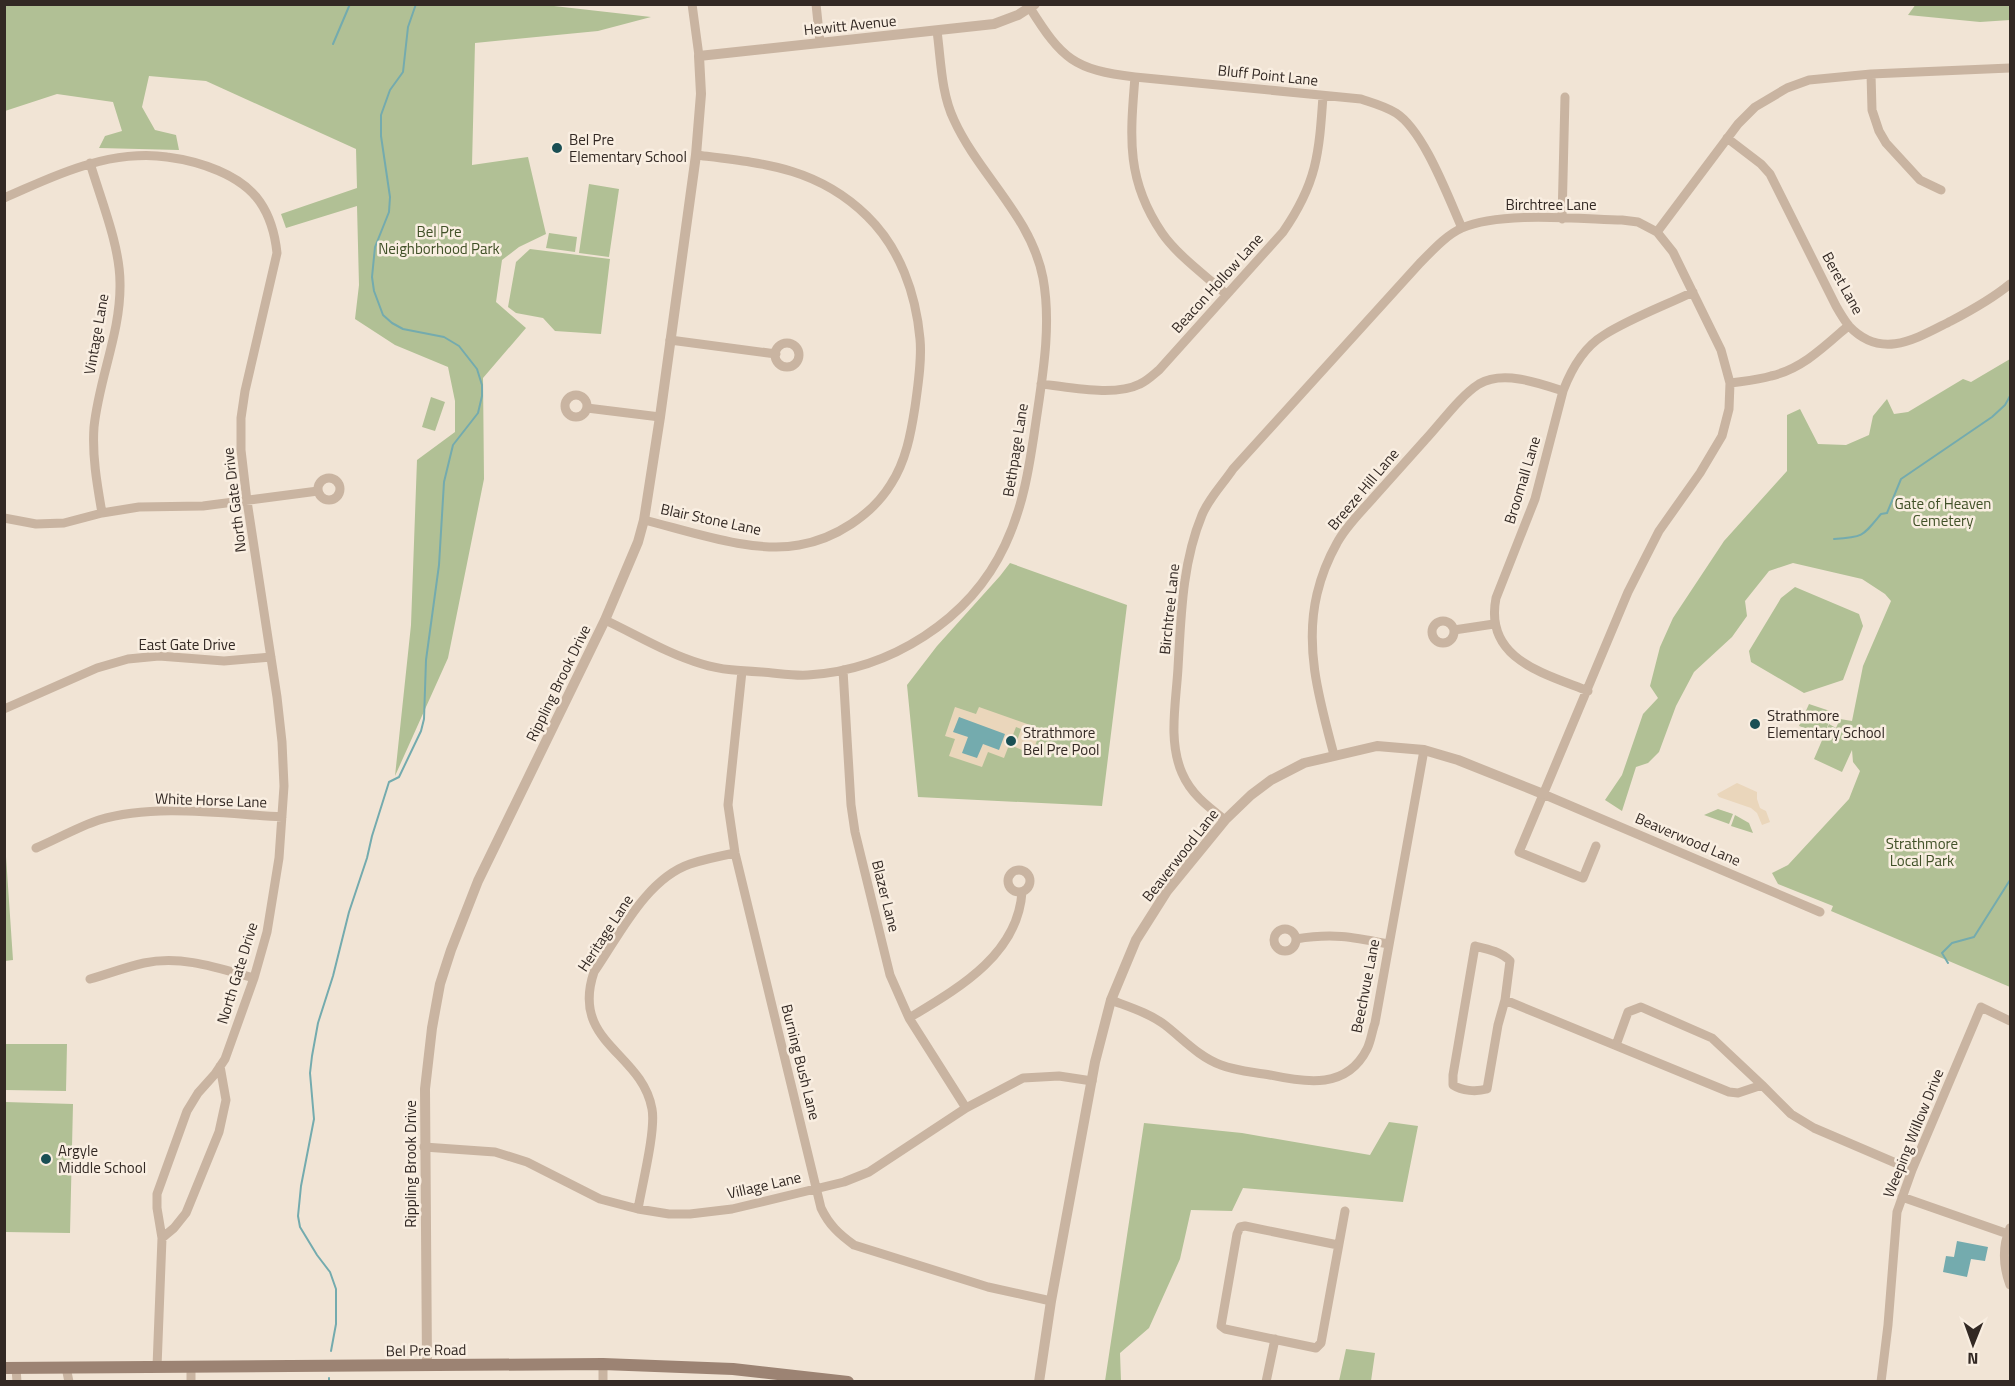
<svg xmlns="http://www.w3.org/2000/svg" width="2015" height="1386" font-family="'Titillium Web',sans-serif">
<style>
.green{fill:#b1c095}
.plaza{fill:#ead6bb}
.water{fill:#74abae}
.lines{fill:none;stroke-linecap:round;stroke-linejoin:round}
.stream{stroke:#74abae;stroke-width:2}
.minor{stroke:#c9b4a1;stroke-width:9}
.tertiary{stroke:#c9b4a1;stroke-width:10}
.secondary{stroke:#9c8373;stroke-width:12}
.poi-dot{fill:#1a4f54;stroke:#f9eee1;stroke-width:2}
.labels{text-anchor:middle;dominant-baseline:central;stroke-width:5;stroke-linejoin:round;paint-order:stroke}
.street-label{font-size:15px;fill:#332924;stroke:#f9eee1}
.poi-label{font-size:15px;fill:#332924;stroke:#f9eee1;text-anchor:start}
.park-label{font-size:15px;fill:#415128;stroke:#f9eee1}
</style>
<rect width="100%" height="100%" fill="#f1e4d5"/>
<path class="green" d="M1916 4 2010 5V20L1980 22 1908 15Z
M545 5 651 17 598 31 475 43 472 165 528 157 546 234 519 247 502 260 496 302 526 328 483 378 484 479 448 658 395 776 411 625 417 460 455 432V401L448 367 395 345 355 319 359 285 357 206 286 228 281 214 357 188 356 149 206 81 149 76 142 107 155 130 176 135 179 150 99 148 105 136 122 131 113 102 57 94 5 111V5Z
M589 184 619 189 609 257 579 253Z
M549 233 577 237 575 252 546 248Z
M530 249 610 259 601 334 555 331 543 318 516 313 508 307 516 262Z
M2010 359V987L1831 911 1833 906 1778 884 1772 873 1788 865 1849 799 1860 771 1853 762 1852 750 1842 772 1814 759 1829 724 1836 728 1840 719 1852 721 1863 666 1891 601 1885 594 1862 579 1793 563 1769 571 1745 601 1747 616 1732 637 1694 672 1676 706 1659 752 1648 763 1636 767 1622 811 1605 800 1622 775 1643 714 1658 698 1650 686 1660 647 1673 618 1724 541 1787 471V415L1800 409 1818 444 1846 445 1869 435 1873 416 1887 399 1894 414 1908 412 1963 379 1971 382Z
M431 397 445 402 435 431 422 427Z
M1010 563 1127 605 1102 806 918 797 907 685 937 646 1000 576Z
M1795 587 1859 614 1863 626 1843 680 1804 693 1751 662 1749 651 1781 598Z
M1809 704 1833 712 1824 735 1799 726Z
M1718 809 1733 814 1729 824 1704 815Z
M1735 815 1749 823 1753 833 1731 826Z
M5 842 13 960 5 961 4 842Z
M5 1044H67L66 1091 5 1090Z
M5 1102 73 1104 70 1233 5 1232Z
M1389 1122 1418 1126 1403 1202 1243 1188 1232 1211 1191 1210 1180 1259 1149 1328 1120 1353 1121 1381H1105L1144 1123 1242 1133 1370 1155Z
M1346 1349 1375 1353 1371 1381H1339Z"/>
<path class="plaza" d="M955 707 976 714 979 707 1044 730 1042 736 1039 735 1032 754 1015 747 1021 729 1016 727 1004 758 988 752 982 767 949 756 955 739 945 736Z
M1737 783 1757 792V799L1760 808 1766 811 1770 822 1762 825 1757 813 1751 808 1719 797 1717 794Z"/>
<path class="water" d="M959 717 1005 734 999 750 983 744 977 758 962 753 968 737 953 732Z
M1957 1241 1988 1247 1985 1261 1971 1259 1967 1277 1943 1272 1946 1256 1954 1257Z"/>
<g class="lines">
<path class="stream" d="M333 44 350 4
M1834 539C1864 537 1863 536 1881 514L1887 513 1901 479 1992 417 2005 405 2010 396
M1948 963 1942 953 1952 943 1974 937 2010 880
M331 1351 336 1324V1289L330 1272 317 1255 300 1227 298 1216 301 1186 314 1119 310 1073 312 1056 318 1023 333 976 349 912 367 858 372 836 389 782 399 777 421 731 424 719 426 660 439 565 444 482 453 445 478 413 482 396V385L477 369 459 346 444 337 403 329 392 323 383 315 374 291 372 277 375 247 389 212 390 197 381 136V115L390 90 403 72 408 27 416 4
M329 1382V1378"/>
<path class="minor" d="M692 4 699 56
M816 4 820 42
M1030 8C1062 59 1074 70 1135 77L1361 99C1373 103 1385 106 1396 113 1424 131 1448 197 1462 228
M1871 74 1872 110 1879 131 1886 143 1920 180 1941 190
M1135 77C1130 138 1126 180 1162 233 1177 255 1206 276 1226 294
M1727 138 1761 164 1770 174 1836 306C1840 313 1844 320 1849 326 1882 361 1917 338 1951 321 1972 310 1992 299 2010 284
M90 163C101 200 120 246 120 283 121 332 99 378 94 427 92 456 97 484 102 513
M4 198C32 186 60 172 90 164 113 157 143 153 167 157 198 161 241 174 260 202 271 218 275 234 277 253L245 391 241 418V450L247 501 277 697 282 742 284 786 279 858 267 932 254 978 225 1059 215 1074 198 1093 187 1111 157 1194V1208L162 1238 157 1367
M1562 219 1565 97
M1657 232 1738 124 1755 107 1787 88 1809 80 1871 74 2010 68
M670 340 776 354
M775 355a12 12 0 1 1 24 0a12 12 0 1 1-24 0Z
M1730 383C1744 381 1758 380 1771 376 1802 369 1825 346 1848 326
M1041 384C1070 387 1114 397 1140 384 1147 381 1153 375 1159 370L1283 232C1317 183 1319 154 1323 96
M565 406a11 11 0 1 1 22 0a11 11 0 1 1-22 0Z
M587 408 660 417
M318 489a11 11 0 1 1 22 0a11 11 0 1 1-22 0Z
M4 518 36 524 64 523 102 513 139 507 203 506 318 491
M644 520C689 531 753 554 799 545 835 539 872 515 891 484 906 461 911 433 915 407 918 385 922 360 920 339 916 294 900 248 867 216 817 167 762 163 696 155
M605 620C637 635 668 654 702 664 721 670 742 671 762 672 777 673 793 676 808 675 890 670 970 620 1005 545 1023 507 1029 469 1035 428 1042 379 1052 327 1043 278 1031 216 979 175 954 120 941 93 941 60 937 31
M1432 632a11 11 0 1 1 22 0a11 11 0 1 1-22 0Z
M1454 630 1494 624
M843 670 851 805 855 832 890 975 909 1018 966 1108
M742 671 728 805 735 853 821 1208C829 1225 839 1234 854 1245L988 1287 1051 1301
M1588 691C1543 673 1484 659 1496 598L1535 499 1563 391C1571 370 1584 347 1604 335 1631 318 1664 306 1693 292
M4 709 97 668 128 659 159 656 224 661 271 657
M1334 755C1320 702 1304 649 1317 594 1321 577 1328 559 1337 543 1346 526 1361 512 1374 497 1391 478 1408 459 1425 440 1441 423 1460 396 1479 384 1503 370 1539 383 1563 391
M1543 794 1820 912
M1225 820C1207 806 1191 794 1182 773 1168 741 1176 703 1178 668 1181 617 1182 563 1202 515 1209 498 1223 484 1233 469L1420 263C1432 251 1446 235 1462 228 1500 211 1580 219 1622 220L1638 222 1657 232 1673 252 1721 350 1730 383 1729 409 1722 436 1700 473 1659 531 1628 592 1519 852 1583 878 1596 846
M36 848C57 839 78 827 99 820 154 803 226 814 282 817
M1008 881a11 11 0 1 1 22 0a11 11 0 1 1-22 0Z
M1274 940a11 11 0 1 1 22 0a11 11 0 1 1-22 0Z
M1296 939C1333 933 1352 937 1388 944
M1475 946C1488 949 1502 952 1510 961L1505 1000 1498 1025 1487 1089C1476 1092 1462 1091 1453 1085V1075Z
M90 979C108 974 126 967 144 963 182 955 218 968 254 978
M1111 1000C1129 1007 1149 1013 1165 1025 1183 1039 1199 1057 1221 1065 1236 1071 1254 1072 1270 1075 1307 1083 1347 1089 1367 1049 1371 1041 1372 1031 1375 1023L1424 750
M1505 1000 1729 1092 1738 1093 1762 1085 1791 1114 1814 1128 1912 1170
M909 1018C957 989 1018 955 1022 892
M1616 1045 1628 1012 1641 1007 1712 1038 1762 1085
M424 1147 495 1152 527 1162 600 1199 638 1209 669 1214H690L732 1209 844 1182 869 1172 966 1108 1023 1078 1059 1076 1092 1081
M1902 1197 2008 1234
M638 1209C642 1185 656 1130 652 1109 642 1052 570 1043 594 972 619 936 646 879 690 864 705 859 720 856 735 853
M2010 1228C2002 1247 2003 1266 2010 1285
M162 1238 174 1228 186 1213 219 1132 226 1100 220 1066
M1338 1245 1245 1226 1240 1227 1237 1234 1221 1326 1225 1329 1316 1348 1321 1343 1345 1211
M603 1364V1382
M66 1367 69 1382
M191 1367V1382
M16 1368 17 1382
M1266 1382 1275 1339
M1881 1382 1888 1325 1897 1212 1912 1170 1981 1007 2010 1021"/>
<path class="tertiary" d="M427 1365 425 1089 432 1028 440 984 451 950 478 881 605 620 638 542 644 520 660 417 696 155 701 94 699 56 994 24 1018 15 1035 4
M1039 1382 1051 1301 1095 1062 1111 1000 1136 940 1167 891 1225 820 1251 795 1271 780 1304 763 1377 746 1424 750 1458 760 1543 794"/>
<path class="secondary" d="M4 1368 603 1364 733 1369 848 1382"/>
</g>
<g class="poi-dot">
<circle cx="557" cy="148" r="6"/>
<circle cx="1755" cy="724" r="6"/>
<circle cx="1011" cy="741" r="6"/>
<circle cx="46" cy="1159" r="6"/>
</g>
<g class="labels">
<g class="street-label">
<text transform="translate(850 25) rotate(-6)">Hewitt Avenue</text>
<text transform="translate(1268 75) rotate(6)">Bluff Point Lane</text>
<text x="1551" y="204">Birchtree Lane</text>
<text transform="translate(1217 283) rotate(-48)">Beacon Hollow Lane</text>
<text transform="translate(1843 283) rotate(61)">Beret Lane</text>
<text transform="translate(96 334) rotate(-80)">Vintage Lane</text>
<text transform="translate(1015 450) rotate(-81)">Bethpage Lane</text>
<text transform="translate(1522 480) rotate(-73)">Broomall Lane</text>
<text transform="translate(1363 489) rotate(-50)">Breeze Hill Lane</text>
<text transform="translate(234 500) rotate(-97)">North Gate Drive</text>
<text transform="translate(711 519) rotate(12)">Blair Stone Lane</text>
<text transform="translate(1169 609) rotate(-84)">Birchtree Lane</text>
<text x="187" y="644">East Gate Drive</text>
<text transform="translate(558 683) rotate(-64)">Rippling Brook Drive</text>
<text transform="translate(211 800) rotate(2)">White Horse Lane</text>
<text transform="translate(1688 839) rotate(23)">Beaverwood Lane</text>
<text transform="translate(1180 855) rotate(-52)">Beaverwood Lane</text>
<text transform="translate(886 896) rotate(76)">Blazer Lane</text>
<text transform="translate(605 933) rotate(-57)">Heritage Lane</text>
<text transform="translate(237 973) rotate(-73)">North Gate Drive</text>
<text transform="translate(1365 986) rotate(-79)">Beechvue Lane</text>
<text transform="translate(801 1062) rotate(76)">Burning Bush Lane</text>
<text transform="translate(1913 1133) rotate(-68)">Weeping Willow Drive</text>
<text transform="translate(410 1164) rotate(-90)">Rippling Brook Drive</text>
<text transform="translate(764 1185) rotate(-13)">Village Lane</text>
<text transform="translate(426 1350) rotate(-1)">Bel Pre Road</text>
</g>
<g class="poi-label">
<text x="569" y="139">Bel Pre<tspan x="569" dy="17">Elementary School</tspan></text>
<text x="1767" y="715">Strathmore<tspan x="1767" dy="17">Elementary School</tspan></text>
<text x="1023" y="732">Strathmore<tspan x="1023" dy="17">Bel Pre Pool</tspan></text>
<text x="58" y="1150">Argyle<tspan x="58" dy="17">Middle School</tspan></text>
</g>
<g class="park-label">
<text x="439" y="231">Bel Pre<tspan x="439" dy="17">Neighborhood Park</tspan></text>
<text x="1943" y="503">Gate of Heaven<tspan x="1943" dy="17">Cemetery</tspan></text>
<text x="1922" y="843">Strathmore<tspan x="1922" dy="17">Local Park</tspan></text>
</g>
</g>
<rect width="2015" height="1386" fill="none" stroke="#332924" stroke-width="12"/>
<g transform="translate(1973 1344) rotate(181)" stroke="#f9eee1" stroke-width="4.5" paint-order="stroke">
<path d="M0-4.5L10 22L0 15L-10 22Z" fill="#332924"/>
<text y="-9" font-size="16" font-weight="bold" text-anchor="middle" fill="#332924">N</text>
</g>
</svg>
